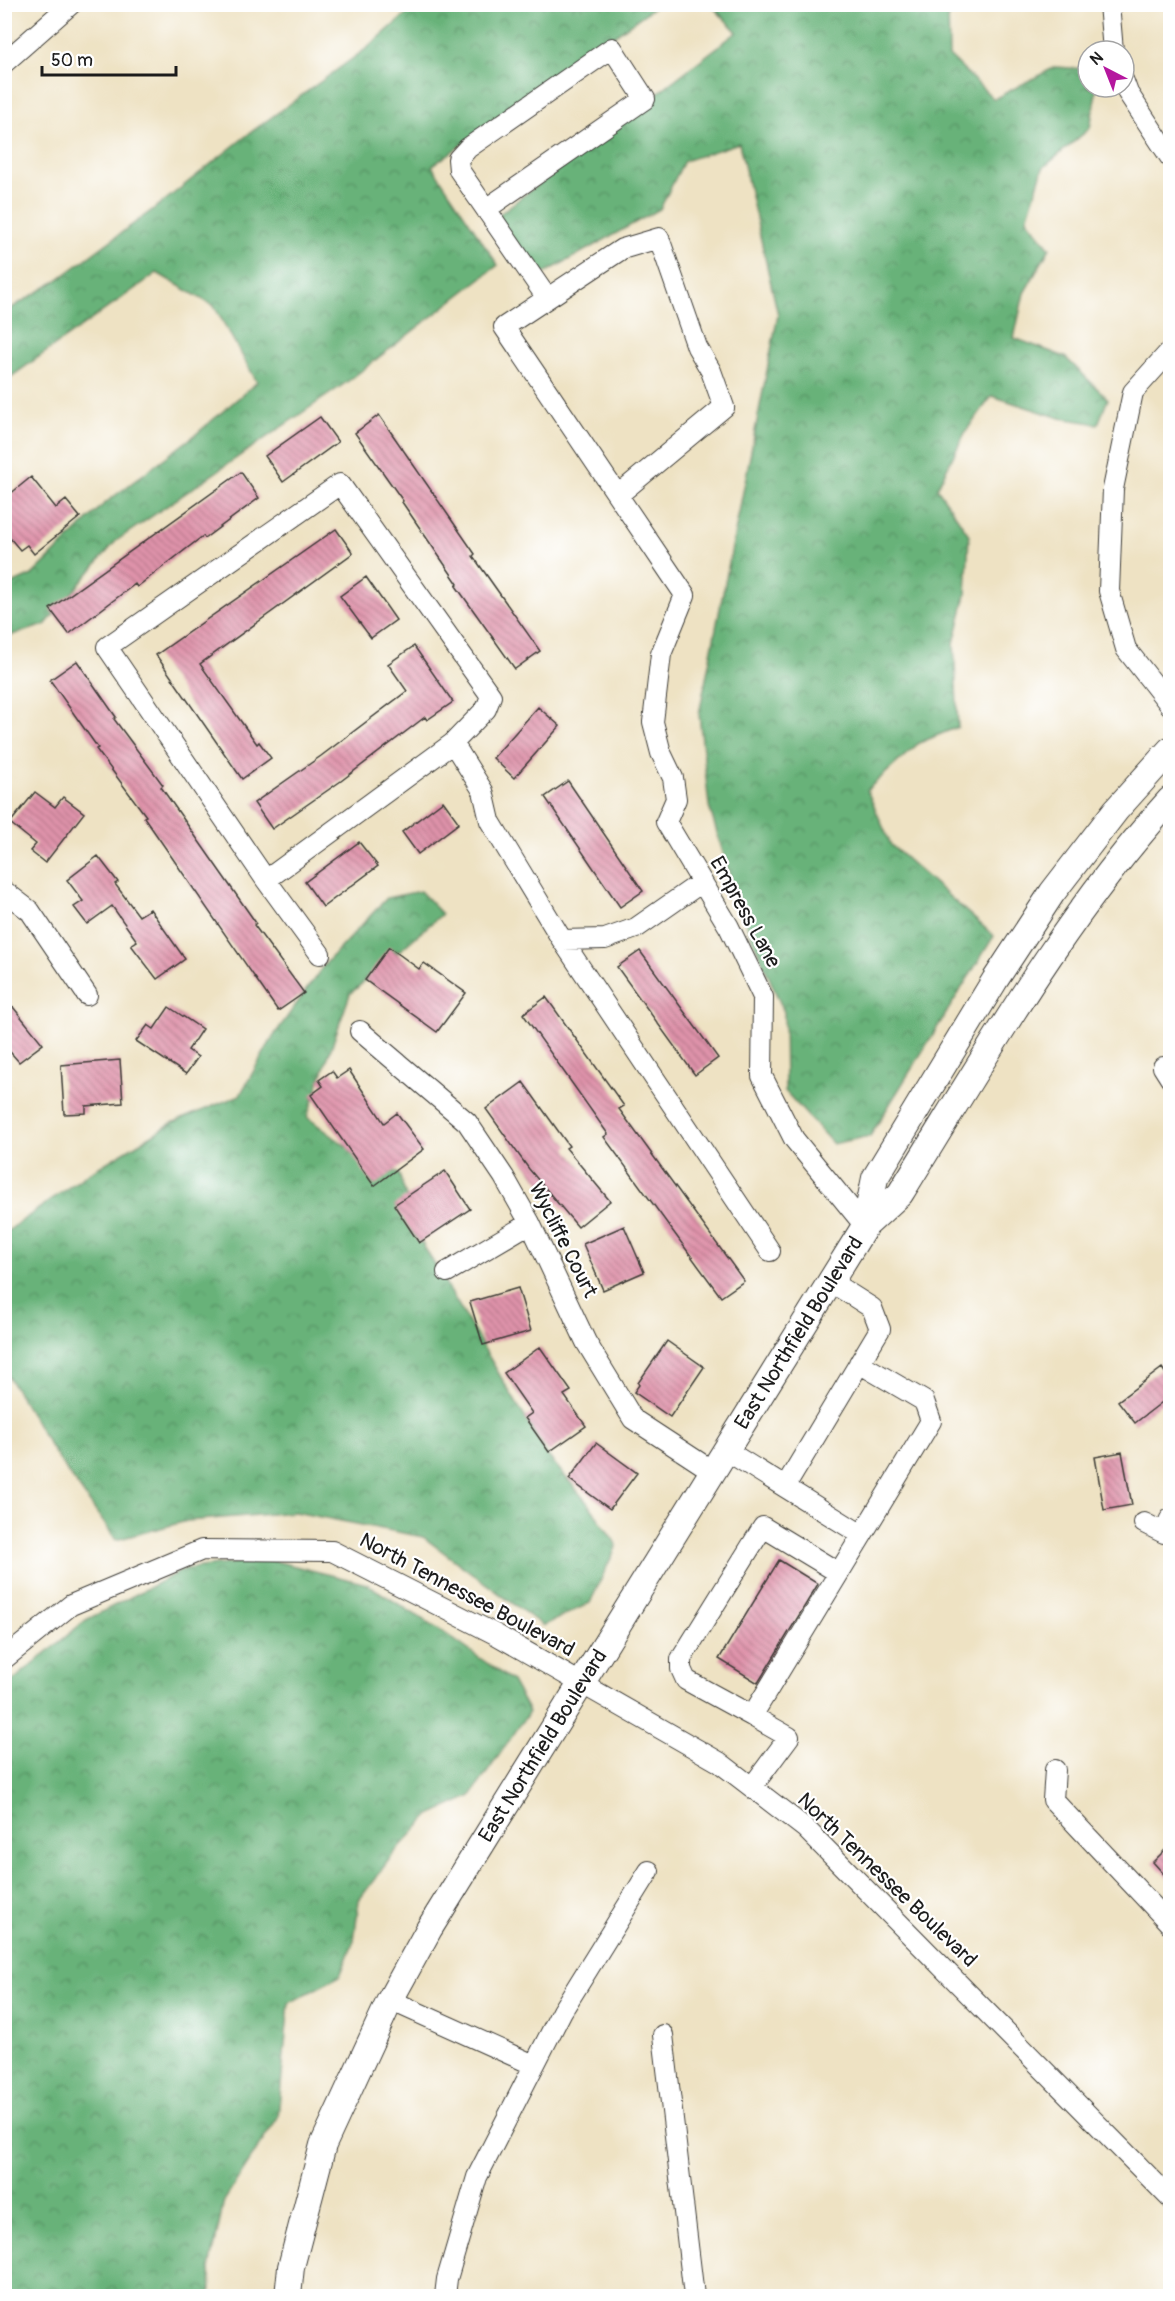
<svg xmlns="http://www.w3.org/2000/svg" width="1175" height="2301" font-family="Pangolin,sans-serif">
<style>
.forest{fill:url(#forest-crowns);stroke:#42674a;stroke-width:1.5}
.building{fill:url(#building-back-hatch)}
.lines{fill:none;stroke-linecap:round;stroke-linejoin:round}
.minor-casing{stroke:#3c3a35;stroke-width:22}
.major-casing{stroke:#3c3a35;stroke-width:28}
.minor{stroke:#fff;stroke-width:20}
.major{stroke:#fff;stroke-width:26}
.labels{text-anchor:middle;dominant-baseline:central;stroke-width:4.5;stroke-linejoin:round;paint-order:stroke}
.street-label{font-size:21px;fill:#1c1c1c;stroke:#fff}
</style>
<defs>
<pattern id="forest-crowns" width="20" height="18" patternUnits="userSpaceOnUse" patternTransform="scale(1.5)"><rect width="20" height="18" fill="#68b279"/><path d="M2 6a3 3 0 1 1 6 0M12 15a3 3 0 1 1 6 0" fill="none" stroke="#559062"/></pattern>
<pattern id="building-back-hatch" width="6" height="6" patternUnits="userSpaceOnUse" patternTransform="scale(1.5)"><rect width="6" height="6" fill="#df93aa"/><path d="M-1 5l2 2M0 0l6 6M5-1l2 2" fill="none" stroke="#b4778a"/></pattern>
</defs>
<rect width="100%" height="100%" fill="#fff"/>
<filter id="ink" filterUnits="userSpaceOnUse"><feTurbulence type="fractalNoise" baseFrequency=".0167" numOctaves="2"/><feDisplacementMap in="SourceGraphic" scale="12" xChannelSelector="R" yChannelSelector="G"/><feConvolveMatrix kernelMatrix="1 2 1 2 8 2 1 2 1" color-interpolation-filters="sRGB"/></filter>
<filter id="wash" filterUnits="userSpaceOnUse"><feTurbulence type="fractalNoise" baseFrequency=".008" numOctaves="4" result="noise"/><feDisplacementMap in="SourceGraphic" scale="24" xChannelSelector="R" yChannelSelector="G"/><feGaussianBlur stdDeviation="1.35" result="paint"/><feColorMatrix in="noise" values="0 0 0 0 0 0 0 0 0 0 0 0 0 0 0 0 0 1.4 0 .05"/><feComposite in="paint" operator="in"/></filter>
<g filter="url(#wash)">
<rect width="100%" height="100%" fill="#eee2c3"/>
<path class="forest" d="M417 5H657L432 166 498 265 347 382 116 541 45 625 5 637V587L32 575 104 504 195 435 257 382 214 306 157 273 5 381V312L56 281 163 202 251 132 367 48Z
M711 5H948L949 56 994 99 1055 67 1088 69V87H1097L1090 128 1043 168 1027 219 1050 248 1024 293 1014 338 1065 357 1108 399 1098 424 1060 418 992 396 966 431 937 488 969 535 966 595 954 643 958 727 919 743 867 790 891 845 994 936 870 1136 833 1144 785 1091 784 1012 740 910 709 806 699 714 778 315 739 143 684 161 660 209 543 274 493 219 737 32Z
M420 891 442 914 350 994 307 1117 350 1149 399 1174 419 1238 502 1379 548 1456 590 1506 617 1545 590 1603 543 1626 423 1537 295 1512 187 1521 116 1540 53 1451 5 1371V1233L86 1175 172 1123 240 1095 273 1037 324 965 387 898Z
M267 1559 367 1584 446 1634 512 1681 529 1712 470 1797 430 1815 394 1853 359 1900 354 1940 340 1976 289 2003 278 2117 224 2201 210 2268 211 2296H5V1687L86 1620 185 1569Z"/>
<g id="blocks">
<path class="building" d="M379 415 475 554 473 556 540 651 515 669 456 586 458 584 402 502 403 501 355 433Z
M320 417 338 442 283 482 265 456Z
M241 472 259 498 205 538 203 536 137 587 135 584 69 634 50 609Z
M31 477 56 508 66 500 80 517 34 554 27 545 20 550 4 531V499Z
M336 529 353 553 200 664 257 744 259 742 271 758 242 779 156 655Z
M366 577 396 620 371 638 340 596Z
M414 646 453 702 427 720 425 717 341 781 272 829 254 803 321 756 407 691 388 664Z
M77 661 116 717 114 719 163 785 161 787 256 923 254 925 304 993 278 1011 144 817 146 816 96 749 98 748 50 680Z
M538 707 560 726 514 778 493 758Z
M568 781 643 891 620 907 545 797Z
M35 792 55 807 63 797 84 813 45 863 30 851 36 844 10 823Z
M443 801 459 823 418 854 402 832Z
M359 842 378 866 323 907 305 882Z
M98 856 118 882 115 884 139 916 150 909 185 959 157 979 131 945 137 941 112 906 87 924 74 907 83 901 67 880Z
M389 947 419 969 424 963 466 993 437 1032 365 980Z
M640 951 718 1058 695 1075 617 967Z
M546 997 624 1106 619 1109 744 1281 721 1297 604 1137 608 1134 523 1014Z
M13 1007 43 1044 19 1062 4 1045V1014Z
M169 1007 202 1029 188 1050 198 1057 186 1074 136 1041 148 1025 154 1029Z
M120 1060 123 1103 86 1106V1113L64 1114 61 1065Z
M349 1070 384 1123 397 1113 424 1149 374 1186 311 1095 323 1086 319 1080 332 1071 337 1078Z
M523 1082 569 1146 566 1148 610 1201 578 1227 529 1169 486 1109Z
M445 1171 470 1209 419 1243 394 1205Z
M624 1226 644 1272 603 1290 583 1244Z
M518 1288 531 1331 483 1345 470 1302Z
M667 1341 704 1367 670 1417 634 1392 639 1385 638 1383Z
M540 1347 571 1391 564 1395 586 1426 549 1452 525 1418 532 1413 504 1373Z
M1162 1368 1170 1380V1396L1135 1423 1118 1401Z
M596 1443 637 1473 610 1509 569 1479Z
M1122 1452 1132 1505 1104 1510 1095 1457Z
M779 1560 818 1584 758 1683 719 1659Z
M1170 1845V1881L1153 1862Z"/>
</g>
</g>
<g filter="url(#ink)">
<use href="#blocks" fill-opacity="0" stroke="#3c3a35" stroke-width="1.5"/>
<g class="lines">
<g class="minor-casing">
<path id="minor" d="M1109 4 1113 51
M4 63 71 4
M1124 82 1128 93 1170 157
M486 209 645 99 612 48 468 148 458 159 459 170 547 298
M1170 351 1133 392 1113 489 1109 591 1126 649 1170 705
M618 495 724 407 711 371 697 347 659 238 622 249 504 327 685 595 661 654 653 722 661 753 673 778 676 799 666 822 729 927 763 997 762 1076 794 1139 865 1226
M453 743 483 791 490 821 562 940 770 1251
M266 880 453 743 486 709 491 696 340 484 107 647 266 880 320 954
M4 891 30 911 87 995
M562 940 605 939 636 928 702 882
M360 1031 467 1122 504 1177 530 1223 586 1342 633 1419 714 1472
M1163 1067 1170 1078
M447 1272 530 1223
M859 1363 924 1401 931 1421 862 1535
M727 1451 862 1535 752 1716 789 1737 752 1787
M785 1487 880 1329 872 1308 831 1282
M1144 1523 1164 1533 1170 1519
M4 1659 71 1605 202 1550 332 1551 495 1634 719 1762 805 1828 1170 2198
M752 1716 686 1680 681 1669V1659L763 1527 839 1573
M1055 1770 1053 1800 1170 1924
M390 2000 534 2065
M663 2035 694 2296
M445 2296 447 2279 477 2177 562 2011 649 1871"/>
</g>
<g class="major-casing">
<path id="major" d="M865 1226 875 1178 995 980 1052 893 1116 810 1170 750
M288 2296 291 2267 323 2145 390 2000 429 1929 865 1226 900 1194C984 1059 1063 918 1170 800"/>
</g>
<use href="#minor" class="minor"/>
<use href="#major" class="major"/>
</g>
</g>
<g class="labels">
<g class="street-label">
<text transform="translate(745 912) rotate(61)">Empress Lane</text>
<text transform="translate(563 1240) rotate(63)">Wycliffe Court</text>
<text transform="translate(799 1333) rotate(-58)">East Northfield Boulevard</text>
<text transform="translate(467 1595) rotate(28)">North Tennessee Boulevard</text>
<text transform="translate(543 1746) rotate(-58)">East Northfield Boulevard</text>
<text transform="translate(887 1880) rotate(44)">North Tennessee Boulevard</text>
</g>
</g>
<rect width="1175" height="2301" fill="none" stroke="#fff" stroke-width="24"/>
<g transform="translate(1106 69) rotate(318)"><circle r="28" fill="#ffffff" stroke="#a4a4a4" stroke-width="1.5"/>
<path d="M0-4.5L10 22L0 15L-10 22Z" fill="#b5179e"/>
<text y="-9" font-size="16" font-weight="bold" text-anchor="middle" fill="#1c1c1c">N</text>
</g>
<path d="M42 66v9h134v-9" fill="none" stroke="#1c1c1c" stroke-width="3"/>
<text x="51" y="66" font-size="18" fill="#1c1c1c" stroke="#ffffff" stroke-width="4.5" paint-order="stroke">50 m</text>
</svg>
